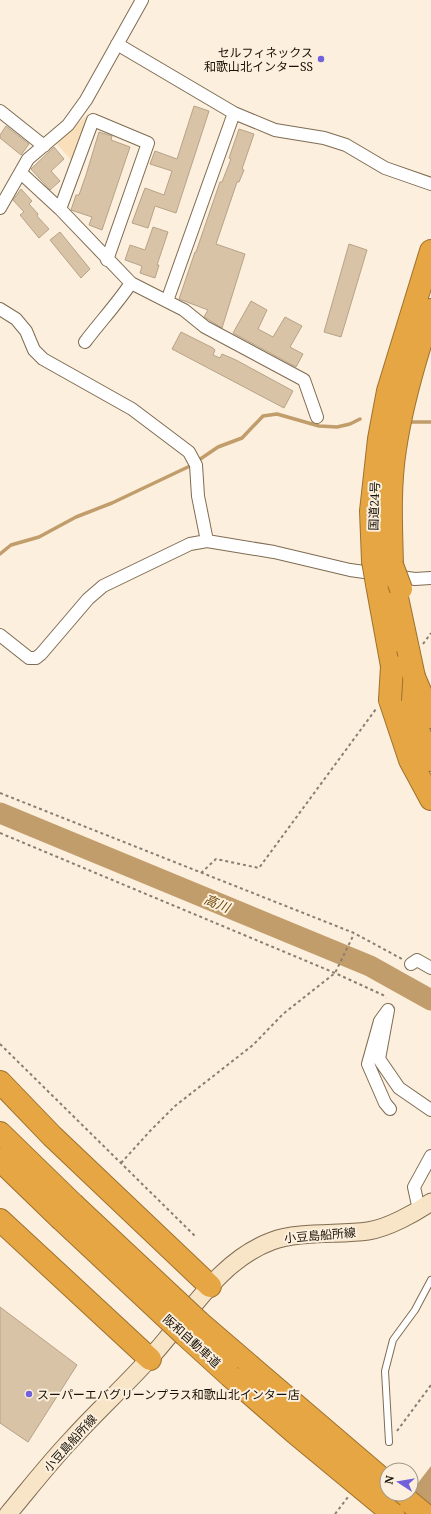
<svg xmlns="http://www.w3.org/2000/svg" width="431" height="1514" font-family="'Noto Serif','Noto Sans JP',serif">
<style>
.green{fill:#fadfbb}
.water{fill:#c19d6b}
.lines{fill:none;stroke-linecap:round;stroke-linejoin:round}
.stream{stroke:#c19d6b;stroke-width:3.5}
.river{stroke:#c19d6b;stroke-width:21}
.building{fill:#d8c3a6;stroke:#b7a387}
.lane-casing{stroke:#7f6c52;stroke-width:8}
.street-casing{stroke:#7f6c52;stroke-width:14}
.secondary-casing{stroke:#7f6c52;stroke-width:19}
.highway-casing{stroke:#9e722e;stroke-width:24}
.path{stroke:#897f71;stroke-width:2;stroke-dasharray:3 3;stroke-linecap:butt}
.lane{stroke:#fff;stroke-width:6}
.street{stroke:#fff;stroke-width:12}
.secondary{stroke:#f8e4c7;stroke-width:17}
.highway{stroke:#e6a643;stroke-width:22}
.highway-bridge-casing{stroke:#9e722e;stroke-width:24;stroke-linecap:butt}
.highway-bridge{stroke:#e6a643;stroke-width:22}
.poi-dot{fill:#7161db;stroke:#fcefdd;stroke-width:1.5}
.labels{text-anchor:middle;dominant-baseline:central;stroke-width:4;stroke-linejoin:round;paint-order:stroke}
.poi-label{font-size:12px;fill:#171006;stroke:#fcefdd;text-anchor:end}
.street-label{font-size:12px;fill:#171006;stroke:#fcefdd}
.water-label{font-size:13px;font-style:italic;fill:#6a4604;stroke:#fcefdd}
</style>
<rect width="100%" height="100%" fill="#fcefdd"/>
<path class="green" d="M88 114 72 161 57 144Z"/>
<path class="water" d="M431 1466V1514H394Z"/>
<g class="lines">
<path class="stream" d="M409 422H431
M0 554 11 545 39 537 76 517 112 503 190 466 218 447 242 438 263 416 277 414 319 426 337 427 350 424 360 419"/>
<path class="river" d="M0 813 370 966 431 1000"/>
</g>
<path class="building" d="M194 106 209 111 176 213 155 206 148 228 132 223 145 188 164 195 172 171 150 164 155 151 177 159Z
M6 126 29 144 21 155 0 138V135Z
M239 129 254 134 242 169 244 170 239 182H237L216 244 245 254 222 328 204 317 208 310 179 299 195 252H196L220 182H222L231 159 229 158Z
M99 132 112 136 111 140 130 147 102 230 89 225 92 217 71 210 76 195H79L86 175Z
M54 147 64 159 51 171 60 181 50 190 31 169Z
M21 189 32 201 29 204 38 214 37 216 49 229 39 238 20 215 24 212 13 200Z
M153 227 168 232 157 265H159L155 278 140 273 142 266 125 260 130 245 145 250Z
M60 232 90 269 81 278 50 240Z
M349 244 367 250 341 337 324 332Z
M251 301 267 310 258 329 273 337 285 317 302 326 290 347 303 354 296 367 233 333Z
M181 332 213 348 215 350 213 355 220 358 222 354 236 360 293 391 284 408 172 349Z
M0 1307 77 1365 28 1442 0 1423Z"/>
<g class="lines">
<g class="lane-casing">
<path id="lane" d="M389 1442 385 1371 393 1340 415 1310 431 1280"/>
</g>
<g class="street-casing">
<path id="street" d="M117 44 234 113 275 130 324 138 346 145 385 168 431 184
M0 111 44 146
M21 173 60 209 131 283 184 310 205 327 304 380 317 417
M0 208 28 159 68 125 86 100 142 0
M60 209 93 120 148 143 107 260
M167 301 234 113
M0 309 16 319 26 331 34 350 43 359 132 409 189 452 196 465 198 496 207 541
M85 342C100 322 117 304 131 283
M0 635 29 658H36L41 654 88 599 103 586 190 544 207 541 274 552 350 570 415 579 431 578
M411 964 417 960 431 968
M390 1109 385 1103 368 1064 380 1021 388 1010 379 1059 399 1088 431 1110
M419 1210 414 1187 431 1156"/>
</g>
<g class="secondary-casing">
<path id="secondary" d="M8 1514C29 1489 49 1463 71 1440 96 1412 124 1387 149 1359 187 1319 217 1261 272 1241 298 1231 340 1235 368 1231 388 1228 415 1213 431 1202"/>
</g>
<g class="highway-casing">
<path id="highway" d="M373 561 371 511 379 439 388 391 431 251
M392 565C391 526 389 487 395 449 402 401 416 355 431 310
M377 584 392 666
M395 588 408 649
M414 677 431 717
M401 691 431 760
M390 700 410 760 431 799
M0 1082 52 1136 210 1286
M0 1133 73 1204
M0 1160 60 1218
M0 1220 150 1359
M199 1322 249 1365
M185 1335 230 1376
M400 1494 424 1514"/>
</g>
<path class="path" d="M423 644 431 633
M0 793 354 933 402 959
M0 833 335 973 383 995 386 998
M201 873 216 859 259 868 376 709
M0 1044 196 1237
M121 1163 151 1130 175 1106 253 1045 283 1014 335 973 354 934
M397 1431 431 1385
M335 1514 348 1497"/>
<use href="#lane" class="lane"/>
<use href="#street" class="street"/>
<use href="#secondary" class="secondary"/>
<use href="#highway" class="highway"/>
<g class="highway-bridge-casing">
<path id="highway-bridge" d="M373 561 377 584
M392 565 401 589
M408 649 414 677
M390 700 392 666
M73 1204 199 1322
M60 1218 185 1335
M249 1365 387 1483
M230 1376 294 1432 393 1514"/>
</g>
<use href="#highway-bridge" class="highway-bridge"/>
</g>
<g class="poi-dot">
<circle cx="321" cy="59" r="4"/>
<circle cx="29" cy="1394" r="4"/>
</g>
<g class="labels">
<g class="poi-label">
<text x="313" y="52">セルフィネックス<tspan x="313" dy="14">和歌山北インターSS</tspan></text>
<text x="37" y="1394" text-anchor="start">スーパーエバグリーンプラス和歌山北インター店</text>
</g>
<g class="street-label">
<text transform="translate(374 506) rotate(-88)">国道24号</text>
<text transform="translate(320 1235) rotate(-5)">小豆島船所線</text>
<text transform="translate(192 1341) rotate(42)">阪和自動車道</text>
<text transform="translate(70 1443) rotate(-48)">小豆島船所線</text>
</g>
<g class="water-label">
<text transform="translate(217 903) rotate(22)">高川</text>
</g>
</g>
<g transform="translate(399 1482) rotate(282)"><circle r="19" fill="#fcefdd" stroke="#a09687"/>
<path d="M0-3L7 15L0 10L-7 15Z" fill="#7161db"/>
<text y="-6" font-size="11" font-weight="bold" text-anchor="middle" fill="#171006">N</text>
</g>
</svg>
